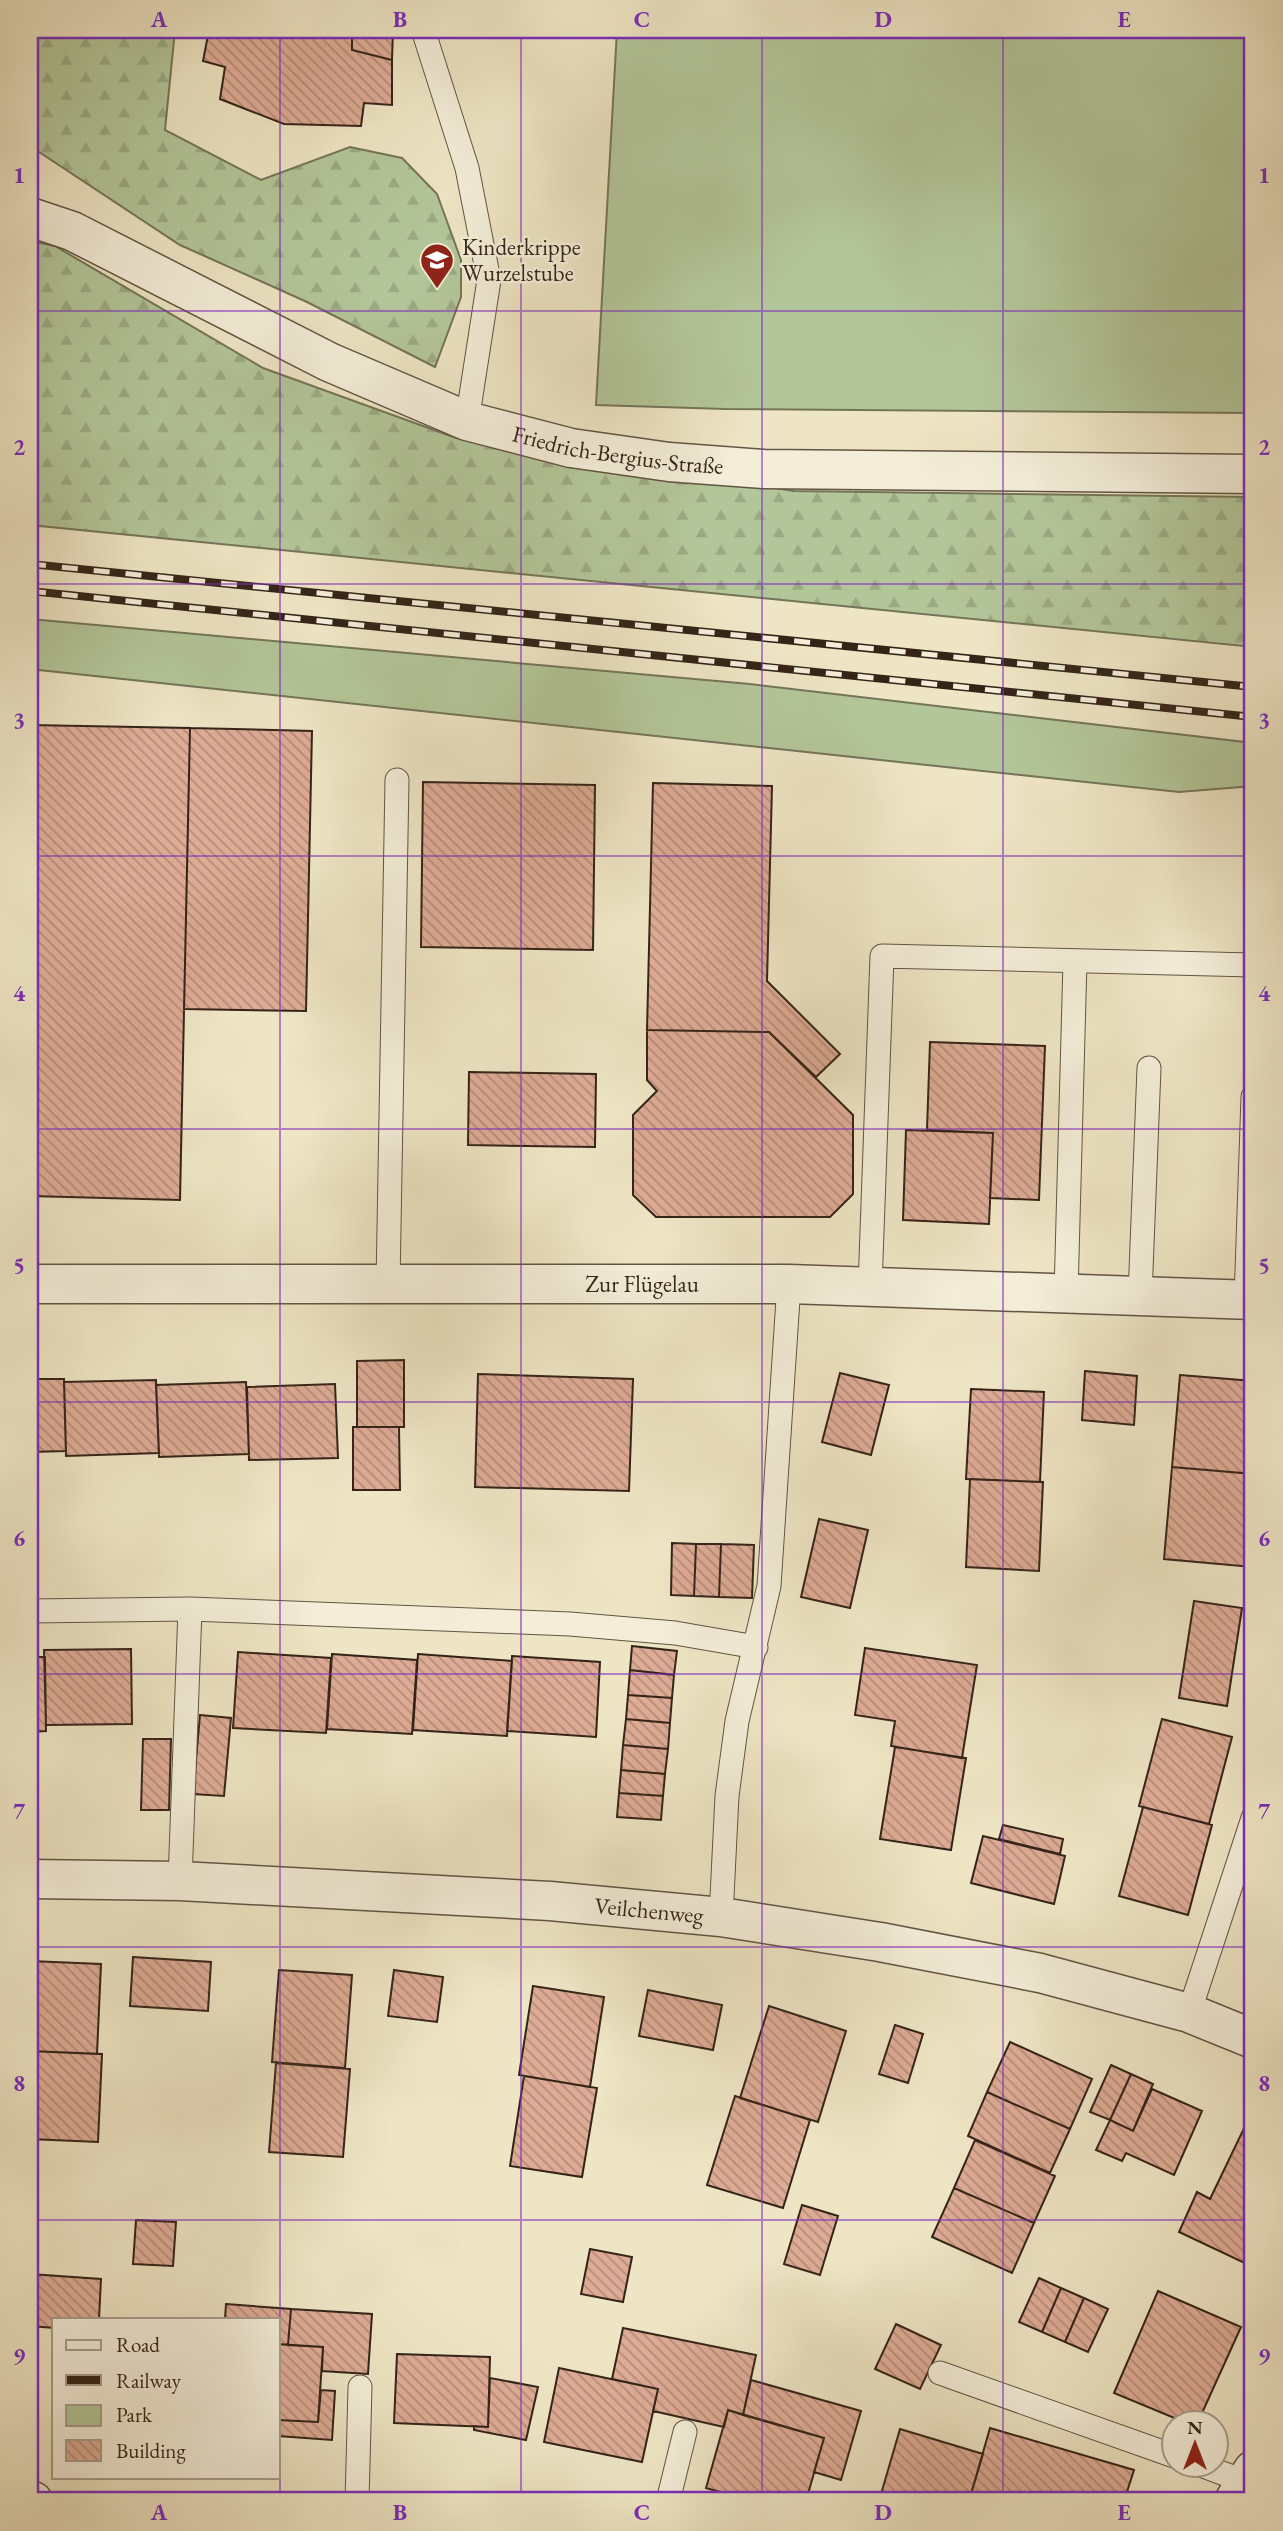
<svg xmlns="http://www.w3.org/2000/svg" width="1283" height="2531" font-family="'EB Garamond',serif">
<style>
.green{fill:#b3c699;stroke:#747558;stroke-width:2}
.forest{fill:url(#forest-firs);stroke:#747558;stroke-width:2}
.building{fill:url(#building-back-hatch);stroke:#342418;stroke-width:2}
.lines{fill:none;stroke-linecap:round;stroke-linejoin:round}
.service-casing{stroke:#625443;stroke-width:25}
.minor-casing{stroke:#625443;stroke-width:41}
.service{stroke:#f4eed9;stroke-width:23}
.minor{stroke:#f4eed9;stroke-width:38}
.rail-casing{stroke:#342418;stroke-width:8}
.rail{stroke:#f4eed9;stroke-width:5;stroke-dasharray:16;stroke-linecap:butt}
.grid{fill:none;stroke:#7b2cbf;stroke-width:2;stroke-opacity:0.55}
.labels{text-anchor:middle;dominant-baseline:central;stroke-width:5;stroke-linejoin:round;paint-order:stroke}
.poi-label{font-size:23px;fill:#342418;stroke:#f4eed9;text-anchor:start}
.street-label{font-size:23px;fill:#342418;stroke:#f4eed9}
.neatline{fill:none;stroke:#7b2cbf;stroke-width:2.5}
.grid-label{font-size:23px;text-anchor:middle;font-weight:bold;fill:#7b2cbf}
</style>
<defs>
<pattern id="forest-firs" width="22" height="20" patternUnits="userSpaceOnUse" patternTransform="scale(1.75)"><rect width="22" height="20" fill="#b3c699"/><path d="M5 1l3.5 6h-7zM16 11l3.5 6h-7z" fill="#9baa83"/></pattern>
<pattern id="building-back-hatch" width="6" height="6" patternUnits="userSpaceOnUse" patternTransform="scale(1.75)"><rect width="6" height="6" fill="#deab95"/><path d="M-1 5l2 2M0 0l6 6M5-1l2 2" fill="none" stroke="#b58b79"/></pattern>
</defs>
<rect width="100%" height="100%" fill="#eee5c4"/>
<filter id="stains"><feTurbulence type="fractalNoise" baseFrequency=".00286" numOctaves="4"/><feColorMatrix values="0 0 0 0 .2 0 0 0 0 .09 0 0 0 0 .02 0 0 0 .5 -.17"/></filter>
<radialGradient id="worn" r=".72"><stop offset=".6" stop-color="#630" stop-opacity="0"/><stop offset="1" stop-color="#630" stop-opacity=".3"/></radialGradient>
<path class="green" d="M617 30H1253V413L726 409 596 405Z
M30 619 750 684 1253 743V786L1179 792 30 669Z"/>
<path class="forest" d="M30 30H175L165 130 261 180 350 147 402 158 437 194 461 260V297L435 367 307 302 180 245 33 148 30 129Z
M30 241 55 246 263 368 456 438 794 491 1253 497V647L30 525Z"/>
<path class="building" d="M209 30H368L367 32 352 34V50L392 60V105L364 103 361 126 284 124 220 99 225 67 203 61Z
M368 30H393L392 60 352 50V34L367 32Z
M30 725 190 728 180 1200 30 1196Z
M190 728 312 731 306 1011 184 1009Z
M423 782 595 785 593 950 421 947Z
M653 783 772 786 767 981 840 1054 816 1077 769 1032 647 1030Z
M647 1030 769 1032 853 1115V1194L830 1217H656L633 1195V1115L657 1091 647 1080Z
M930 1042 1045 1046 1039 1200 990 1198 993 1133 927 1130Z
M469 1072 596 1074 595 1147 468 1145Z
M906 1130 993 1133 989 1224 903 1220Z
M404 1360V1427H357V1361Z
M1085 1371 1137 1376 1134 1425 1082 1420Z
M840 1373 889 1385 871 1455 822 1442Z
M478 1374 633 1379 629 1491 475 1487Z
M1180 1375 1253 1381V1474L1172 1467Z
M30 1379H64L66 1451 30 1452Z
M156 1380 159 1453 66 1456 64 1382Z
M246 1382 249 1454 159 1457 156 1385Z
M335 1384 338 1458 249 1460 247 1387Z
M971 1389 1044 1392 1040 1482 966 1479Z
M353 1427H399L400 1490H353Z
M1172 1467 1253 1474 1252 1567 1164 1559Z
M970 1479 1043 1482 1039 1571 966 1567Z
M819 1519 868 1530 850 1608 801 1597Z
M672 1543 696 1544 694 1596 671 1595Z
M696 1544H721L719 1597 694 1596Z
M721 1544 754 1545 752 1598 719 1597Z
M1194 1601 1242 1608 1227 1706 1179 1698Z
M632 1646 677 1651 674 1675 630 1670Z
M865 1648 977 1665 962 1758 891 1746 895 1721 855 1715Z
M131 1649 132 1724 46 1725 44 1650Z
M238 1652 331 1658 326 1733 233 1728Z
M332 1654 417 1660 412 1734 327 1729Z
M418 1654 512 1661 507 1736 413 1730Z
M512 1656 600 1662 596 1737 507 1731Z
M30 1657H45L46 1731 30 1732Z
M630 1670 674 1675 672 1698 628 1695Z
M628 1695 672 1698 670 1723 626 1719Z
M200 1715 231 1718 224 1796 193 1794Z
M626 1719 670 1723 668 1749 623 1745Z
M1162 1719 1232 1737 1209 1824 1139 1806Z
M143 1739H171L169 1810H141Z
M623 1745 668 1749 665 1774 621 1770Z
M895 1747 966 1758 951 1850 880 1839Z
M621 1770 665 1774 663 1796 619 1793Z
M619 1793 663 1796 661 1820 617 1817Z
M1143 1807 1212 1825 1188 1915 1119 1896Z
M1003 1825 1063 1839 1060 1854 999 1839Z
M983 1836 1065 1856 1054 1904 971 1883Z
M133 1957 211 1962 208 2011 130 2006Z
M30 1961 101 1964 97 2054 30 2051Z
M279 1970 352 1975 345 2068 272 2062Z
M394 1970 443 1977 437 2022 388 2016Z
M533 1986 604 1997 590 2087 519 2075Z
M648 1990 722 2005 713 2050 639 2036Z
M769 2006 846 2031 818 2122 740 2098Z
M895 2025 923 2034 908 2083 879 2074Z
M1010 2042 1092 2079 1070 2129 987 2092Z
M30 2051 102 2054 98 2142 30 2139Z
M276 2063 350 2069 343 2157 269 2152Z
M1111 2065 1131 2074 1110 2120 1090 2112Z
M1131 2074 1153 2084 1133 2131 1110 2120Z
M524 2076 597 2088 582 2177 510 2166Z
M1152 2089 1202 2111 1174 2175 1126 2153 1122 2161 1096 2150 1110 2120 1133 2131Z
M987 2092 1070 2129 1050 2173 968 2136Z
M735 2096 810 2120 783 2208 707 2185Z
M1247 2122 1253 2125V2267L1179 2232 1197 2192 1210 2199Z
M975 2140 1055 2176 1034 2223 954 2188Z
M954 2188 1034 2223 1012 2273 932 2237Z
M802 2205 838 2216 820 2275 784 2264Z
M136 2220 176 2222 173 2266 133 2264Z
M590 2249 632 2257 623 2302 581 2294Z
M30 2274 101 2279 99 2319H54V2328L30 2326Z
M1039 2278 1061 2288 1042 2332 1019 2322Z
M1061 2288 1084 2298 1065 2342 1042 2332Z
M1158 2291 1241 2327 1198 2422H1184L1114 2393Z
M1084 2298 1108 2309 1088 2352 1065 2342Z
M226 2304 291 2309 288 2345 278 2344V2319H225Z
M291 2309 372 2314 368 2374 322 2371 323 2347 288 2345Z
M896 2324 941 2345 920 2389 875 2369Z
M623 2328 756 2355 743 2415 728 2410 724 2427 653 2411 658 2389 612 2379Z
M278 2344 323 2347 318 2422 278 2420Z
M397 2354 490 2357 488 2427 394 2423Z
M559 2368 658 2389 642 2462 544 2442Z
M490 2378 538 2387 526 2440 474 2430V2426L488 2427Z
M751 2380 861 2411 841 2480 814 2472 824 2438 743 2415Z
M321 2390 335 2391 332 2440 278 2436V2420L318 2422Z
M728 2410 824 2438 806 2501H752L706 2488Z
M990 2428 1134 2470 1124 2501H969Z
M900 2429 983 2454 969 2501H879Z"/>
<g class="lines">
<g class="service-casing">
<path id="service" d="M425 36 467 168 489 280 467 421
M388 1284 397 780
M870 1287 882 956 1253 965
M1066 1294 1075 961
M1140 1296 1149 1068
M1246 1300 1253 1097
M30 1611 190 1609 570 1624 675 1633 756 1647
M180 1881 190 1609
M721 1917 727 1796 737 1721 769 1586 789 1284
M1189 2013 1253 1818
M940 2373 1174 2456
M1198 2464 1246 2482
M357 2501 360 2387
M668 2501 685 2432"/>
</g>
<g class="minor-casing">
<g id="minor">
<path id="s1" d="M30 217 72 231 329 362 467 421 571 448 669 462 764 469 1253 474"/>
<path id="s2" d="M30 1284H789L1253 1300"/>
<path id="s3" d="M30 1879 180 1881 550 1901 721 1917 880 1942 1040 1973 1189 2013 1253 2039"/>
<path d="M30 2501H33"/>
<path d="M1234 2501 1253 2470"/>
</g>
</g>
<use href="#service" class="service"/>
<use href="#minor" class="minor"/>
<g class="rail-casing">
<path id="rail" d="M30 564 1253 687
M30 591 1253 717"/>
</g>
<use href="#rail" class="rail"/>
</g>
<path class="grid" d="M280 30V2501M521 30V2501M762 30V2501M1003 30V2501M30 311H1253M30 584H1253M30 856H1253M30 1129H1253M30 1402H1253M30 1674H1253M30 1947H1253M30 2220H1253"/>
<defs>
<g id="school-pin" transform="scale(1.75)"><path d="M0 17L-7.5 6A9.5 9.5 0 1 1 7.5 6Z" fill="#8f2418" stroke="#f4eed9"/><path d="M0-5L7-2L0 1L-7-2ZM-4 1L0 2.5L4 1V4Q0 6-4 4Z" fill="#fff"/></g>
</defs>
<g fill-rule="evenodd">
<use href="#school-pin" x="437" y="260"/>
</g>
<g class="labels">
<g class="poi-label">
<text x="462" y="247">Kinderkrippe<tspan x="462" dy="26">Wurzelstube</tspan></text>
</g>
<g class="street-label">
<text stroke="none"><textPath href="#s1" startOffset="637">Friedrich-Bergius-Straße</textPath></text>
<text stroke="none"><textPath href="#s2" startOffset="612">Zur Flügelau</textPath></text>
<text stroke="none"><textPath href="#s3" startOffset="620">Veilchenweg</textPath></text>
</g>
</g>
<rect width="1283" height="2531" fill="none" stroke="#eee5c4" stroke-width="77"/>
<rect x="52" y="2318" width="228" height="161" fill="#f4eed9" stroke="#a79d8c" stroke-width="2"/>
<rect x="66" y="2340" width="35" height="10" fill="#f4eed9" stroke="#a79d8c" stroke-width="2"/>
<text x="116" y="2352" font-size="21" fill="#342418">Road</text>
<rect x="66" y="2375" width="35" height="10" fill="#342418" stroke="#a79d8c" stroke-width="2"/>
<text x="116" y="2388" font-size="21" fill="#342418">Railway</text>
<rect x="66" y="2405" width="35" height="21" fill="#b3c699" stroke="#a79d8c" stroke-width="2"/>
<text x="116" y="2422" font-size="21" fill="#342418">Park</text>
<rect x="66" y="2440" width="35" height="21" fill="url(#building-back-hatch)" stroke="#a79d8c" stroke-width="2"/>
<text x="116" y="2458" font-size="21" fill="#342418">Building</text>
<g transform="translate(1195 2444)"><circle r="33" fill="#f4eed9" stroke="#a79d8c" stroke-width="2"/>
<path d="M0-5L12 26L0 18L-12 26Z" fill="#8f2418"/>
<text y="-10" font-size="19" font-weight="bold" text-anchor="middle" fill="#342418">N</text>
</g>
<rect x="38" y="38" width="1206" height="2454" class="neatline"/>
<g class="grid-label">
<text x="159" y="27">A</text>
<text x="400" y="27">B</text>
<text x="642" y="27">C</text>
<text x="883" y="27">D</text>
<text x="1124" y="27">E</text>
<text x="19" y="183">1</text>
<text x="1264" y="183">1</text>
<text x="19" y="455">2</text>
<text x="1264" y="455">2</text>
<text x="19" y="728">3</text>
<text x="1264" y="728">3</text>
<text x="19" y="1001">4</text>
<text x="1264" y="1001">4</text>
<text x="19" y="1273">5</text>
<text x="1264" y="1273">5</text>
<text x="19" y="1546">6</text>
<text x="1264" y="1546">6</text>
<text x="19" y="1819">7</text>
<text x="1264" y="1819">7</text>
<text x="19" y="2091">8</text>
<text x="1264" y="2091">8</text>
<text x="19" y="2364">9</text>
<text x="1264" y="2364">9</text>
<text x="159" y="2520">A</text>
<text x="400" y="2520">B</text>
<text x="642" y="2520">C</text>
<text x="883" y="2520">D</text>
<text x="1124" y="2520">E</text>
</g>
<rect width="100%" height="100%" filter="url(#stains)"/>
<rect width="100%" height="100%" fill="url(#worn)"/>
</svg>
